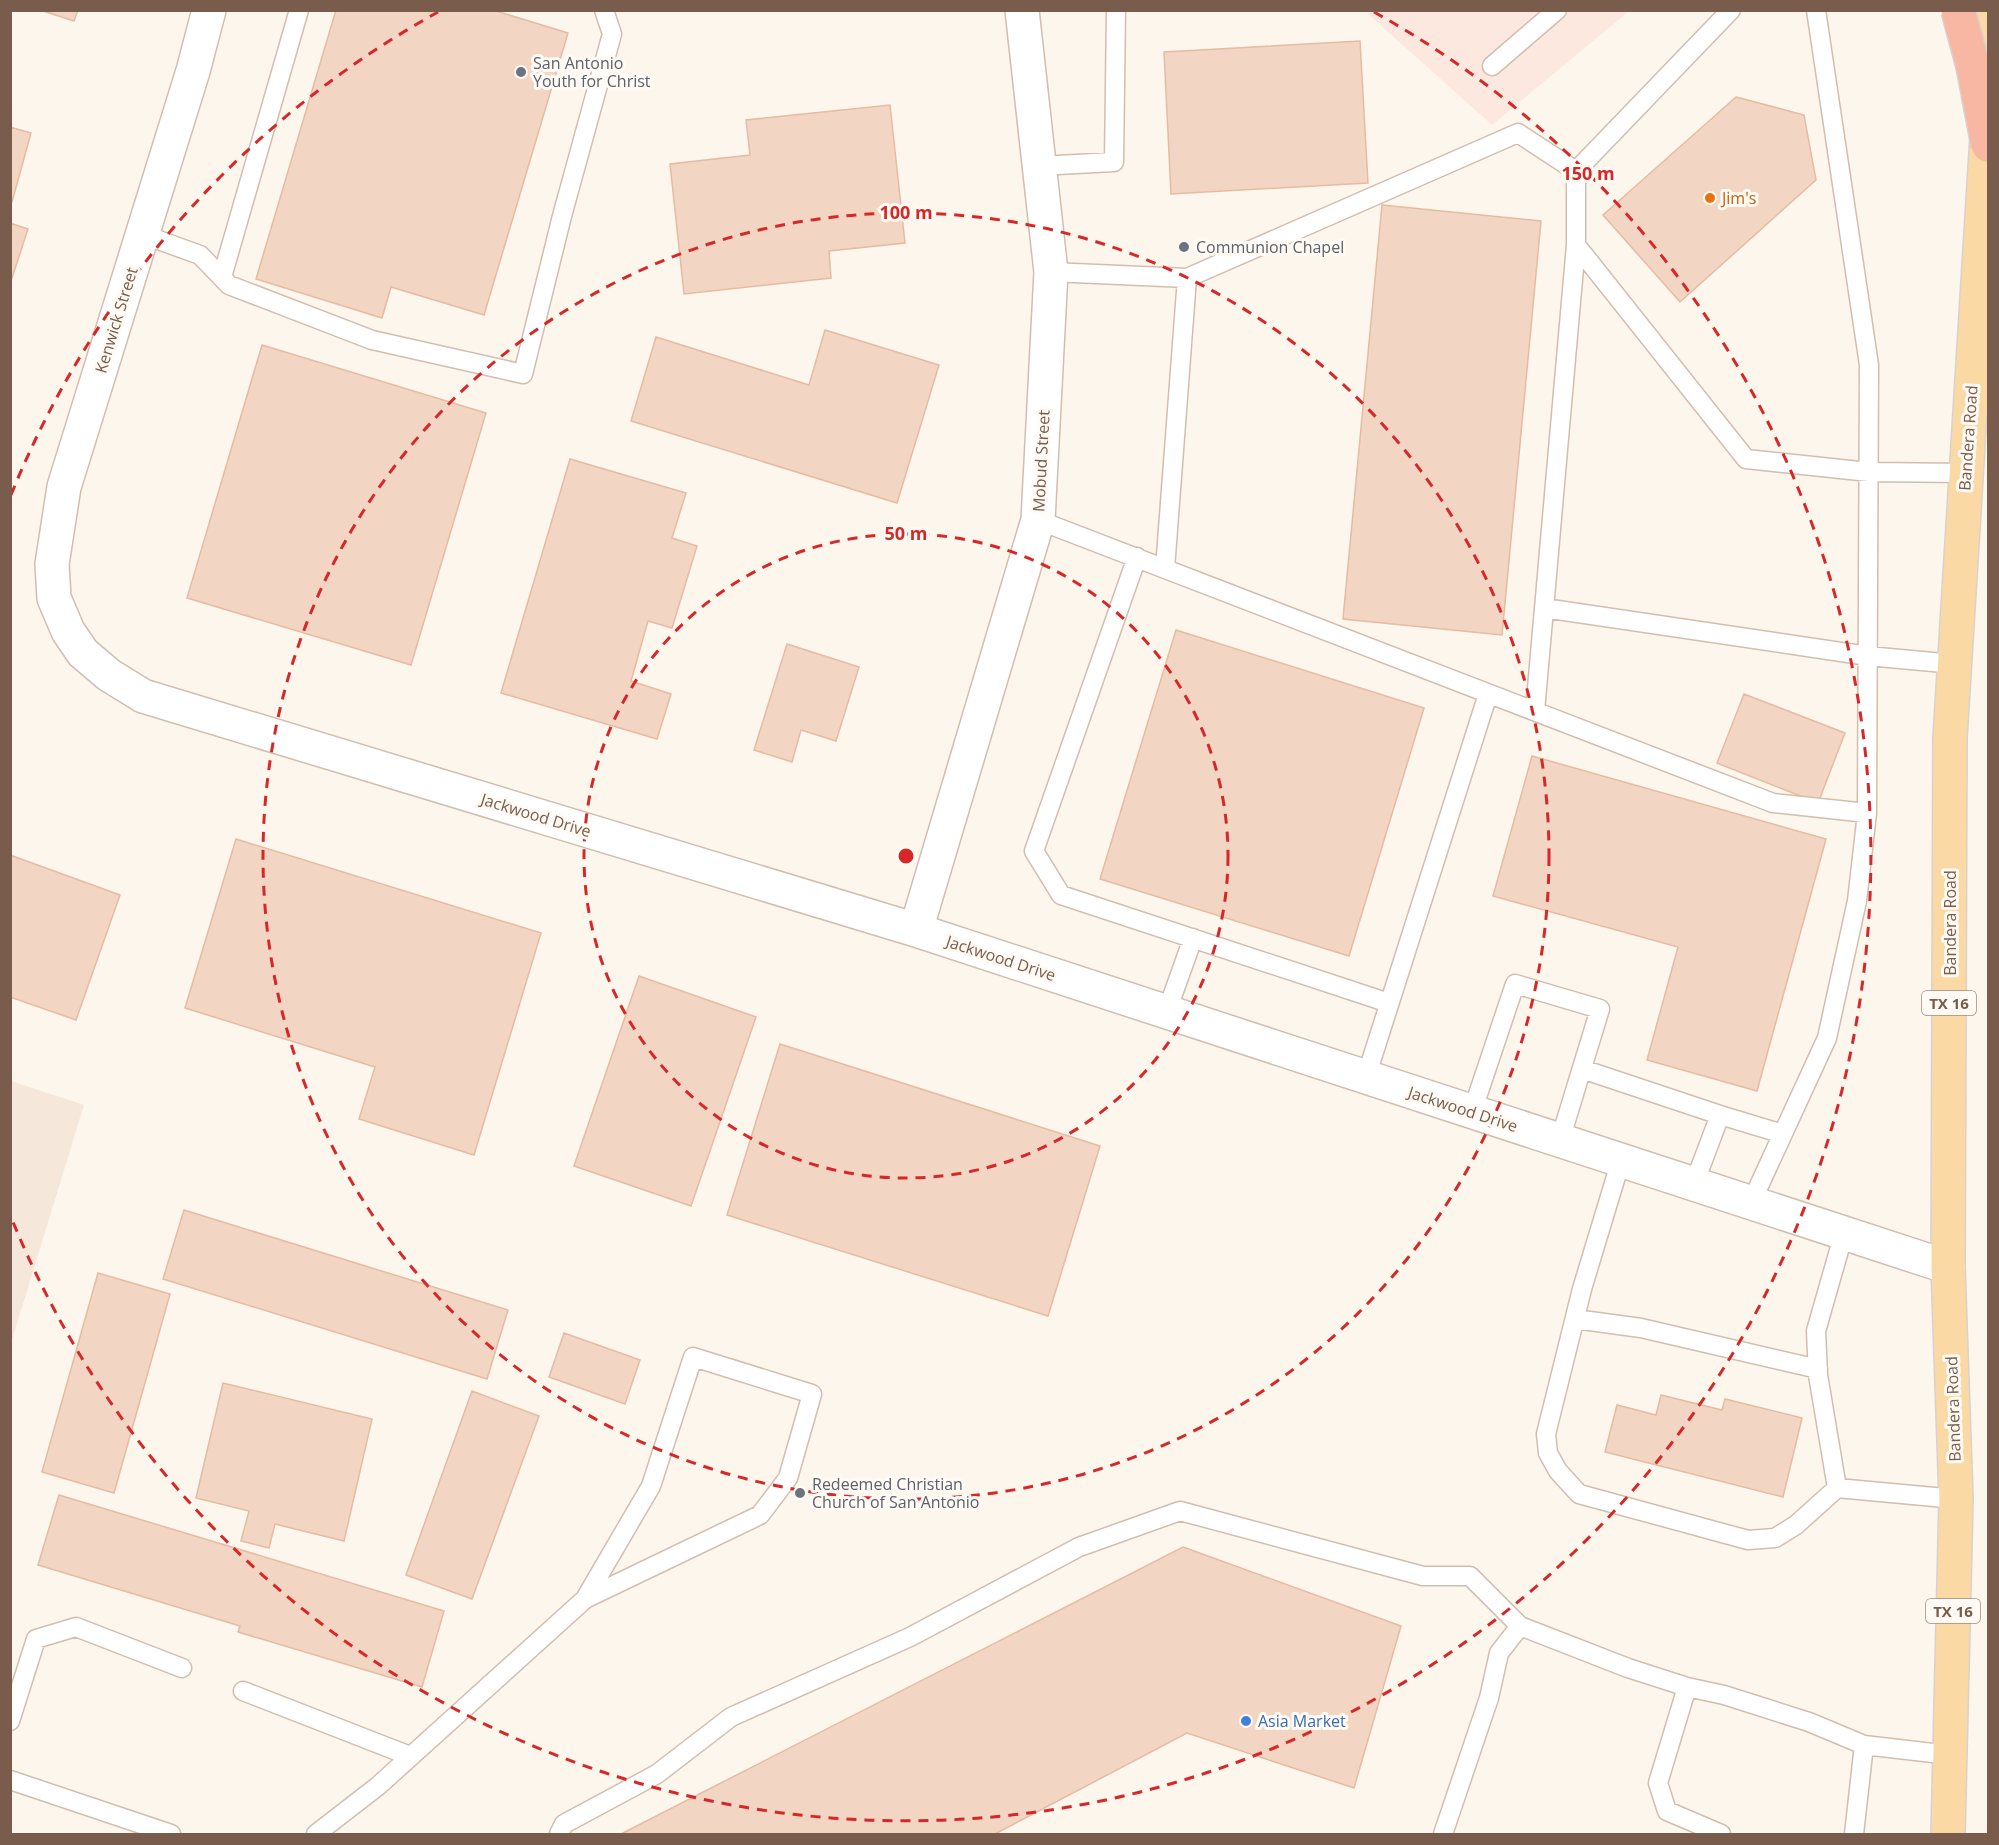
<svg xmlns="http://www.w3.org/2000/svg" width="1999" height="1845" font-family="'Open Sans',sans-serif">
<style>
.residential{fill:#f5e8da}
.commercial{fill:#fde8e0}
.building{fill:#f3d5c3;stroke:#e6bba3;stroke-width:1.5}
.lines{fill:none;stroke-linecap:round;stroke-linejoin:round}
.service-casing{stroke:#d1beb0;stroke-width:21}
.minor-casing{stroke:#d1beb0;stroke-width:36}
.primary-casing{stroke:#dad1cd;stroke-width:36}
.service{stroke:#fff;stroke-width:18}
.minor{stroke:#fff;stroke-width:33}
.primary{stroke:#fbd9a5;stroke-width:33}
.motorway-bridge-casing{stroke:#dad1cd;stroke-width:36;stroke-linecap:butt}
.motorway-bridge{stroke:#f7b7a3;stroke-width:33}
.ring{fill:none;stroke:#d62828;stroke-width:3;stroke-dasharray:10 8}
.worship-dot{fill:#6b7280;stroke:#fffaf3;stroke-width:2}
.food-dot{fill:#e8710a;stroke:#fffaf3;stroke-width:2}
.shop-dot{fill:#3f7fe0;stroke:#fffaf3;stroke-width:2}
.labels{text-anchor:middle;dominant-baseline:central;stroke-width:6;stroke-linejoin:round;paint-order:stroke}
.shield{fill:#fffaf3;stroke:#a28b7f;stroke-width:1.5}
.shield-label{font-size:15px;font-weight:bold;fill:#7a5c4d}
.worship-label{font-size:16px;fill:#5b616d;stroke:#fffaf3;text-anchor:start}
.food-label{font-size:16px;fill:#c56008;stroke:#fffaf3;text-anchor:start}
.street-label{font-size:16px;fill:#7a5c4d;stroke:#fffaf3}
.shop-label{font-size:16px;fill:#366cbe;stroke:#fffaf3;text-anchor:start}
.centre{fill:#d62828;stroke:#fffaf3;stroke-width:3}
.ring-label{font-size:18px;text-anchor:middle;font-weight:bold;fill:#d62828;stroke:#fffaf3;stroke-width:6;stroke-linejoin:round;paint-order:stroke}
</style>
<rect width="100%" height="100%" fill="#fdf6ec"/>
<path class="residential" d="M11 1081 84 1105 11 1343 10 1081Z"/>
<path class="commercial" d="M1369 10 1629 11 1492 125 1368 14Z"/>
<path class="building" d="M40 10H78L74 21Z
M336 10H493L568 33 484 315 391 287 382 318 256 279Z
M1360 41 1368 183 1171 194 1164 52Z
M1736 97 1804 115 1816 180 1680 302 1603 215Z
M890 105 905 243 829 251 831 278 684 294 670 164 750 155 746 120Z
M10 127 31 133 12 202H10Z
M1382 205 1541 221 1502 635 1343 619Z
M10 223 28 229 10 284Z
M825 330 939 365 897 503 631 421 656 337 809 385Z
M262 345 486 413 411 665 187 598Z
M570 459 686 493 672 538 697 546 672 628 648 621 631 681 671 694 657 739 501 693Z
M1176 630 1424 708 1349 956 1100 879Z
M787 644 859 667 836 741 801 730 792 762 754 750Z
M1744 694 1845 733 1818 803 1717 763Z
M1532 756 1826 839 1757 1091 1647 1060 1678 947 1493 896Z
M236 839 541 933 474 1155 359 1119 375 1067 185 1008Z
M10 855 120 895 76 1020 10 997Z
M639 976 756 1017 691 1206 574 1166Z
M780 1044 1100 1146 1048 1316 727 1215Z
M184 1210 508 1310 487 1379 163 1279Z
M98 1273 170 1294 114 1493 42 1472Z
M564 1333 640 1360 625 1404 549 1377Z
M223 1383 372 1419 344 1541 275 1524 269 1548 241 1541 249 1511 196 1498Z
M472 1391 539 1416 472 1599 406 1575Z
M1661 1395 1722 1410 1725 1399 1802 1418 1783 1497 1605 1452 1617 1405 1656 1415Z
M59 1495 444 1611 422 1687 238 1632 240 1626 38 1565Z
M1183 1547 1401 1626 1354 1788 1187 1733 995 1834H621Z"/>
<g class="lines">
<g class="service-casing">
<path id="service" d="M1731 10 1576 171V245L1746 459 1869 472 1966 473
M1492 66 1557 10
M1039 166 1114 162 1116 10
M142 234 200 255 229 285 372 340 523 374 562 216 612 34 604 10
M1051 272 1187 278
M222 277 299 10
M1038 520 1773 803 1867 813
M1137 557 1034 851 1061 895 1389 1003
M1165 569 1187 278 1518 133 1576 171
M1544 608 1868 656 1954 664
M1535 711 1576 245
M1167 1011 1193 938
M1582 1069 1720 1115 1694 1184
M1366 1077 1488 694
M1472 1112 1515 984 1600 1009 1560 1140
M1720 1115 1783 1134
M1621 1160 1582 1289 1546 1434 1548 1453 1558 1471 1579 1494 1748 1540 1775 1538 1796 1525 1837 1488 1956 1499
M1751 1203 1827 1038 1857 901 1867 813 1869 365 1816 10
M1575 1319 1641 1328 1818 1369
M1837 1488 1818 1375 1816 1331 1844 1233
M243 1691 410 1756
M10 1721 36 1639 76 1627 182 1668
M10 1780 171 1834
M316 1834 378 1786 585 1599 760 1515 788 1478 812 1394 693 1357 651 1486 585 1599
M559 1834 564 1824 657 1774 731 1717 910 1637 1079 1547 1180 1511 1423 1576H1470L1520 1626
M1443 1834 1489 1698 1499 1653 1520 1626 1628 1668 1687 1687
M1721 1834 1667 1811 1658 1783 1687 1687 1724 1695 1809 1722 1864 1745 1950 1755
M1854 1834 1864 1745"/>
</g>
<g class="minor-casing">
<path id="minor" d="M209 10 193 71 64 487 52 564 54 598 68 631 83 653 109 675 143 696 916 930 1948 1267
M916 930 1038 520 1051 272 1022 10"/>
</g>
<g class="primary-casing">
<path id="primary" d="M1976 10 1986 62
M1948 1834 1956 1499 1948 1267 1950 738 1988 120"/>
</g>
<use href="#service" class="service"/>
<use href="#minor" class="minor"/>
<use href="#primary" class="primary"/>
<g class="motorway-bridge-casing">
<path id="motorway-bridge" d="M1958 10 1973 66 1988 145"/>
</g>
<use href="#motorway-bridge" class="motorway-bridge"/>
</g>
<g class="ring">
<circle cx="906" cy="856" r="322"/>
<circle cx="906" cy="856" r="643"/>
<path d="M11 495A965 965 0 0 1 438 12M1374 12A965 965 0 1 1 11 1217"/>
</g>
<g class="worship-dot">
<circle cx="521" cy="72" r="6"/>
<circle cx="1184" cy="247" r="6"/>
<circle cx="800" cy="1493" r="6"/>
</g>
<circle class="food-dot" cx="1710" cy="198" r="6"/>
<circle class="shop-dot" cx="1246" cy="1721" r="6"/>
<g class="labels">
<g class="shield">
<rect x="1922" y="991" width="54" height="24" rx="4.5"/>
<rect x="1926" y="1599" width="54" height="24" rx="4.5"/>
</g>
<g class="shield-label">
<text x="1949" y="1003">TX 16</text>
<text x="1953" y="1611">TX 16</text>
</g>
<g class="worship-label">
<text x="533" y="63">San Antonio<tspan x="533" dy="18">Youth for Christ</tspan></text>
<text x="1196" y="247">Communion Chapel</text>
<text x="812" y="1484">Redeemed Christian<tspan x="812" dy="18">Church of San Antonio</tspan></text>
</g>
<g class="food-label">
<text x="1722" y="198">Jim's</text>
</g>
<g class="street-label">
<text transform="translate(116 320) rotate(-73)">Kenwick Street</text>
<text transform="translate(1968 438) rotate(-86)">Bandera Road</text>
<text transform="translate(1041 461) rotate(-87)">Mobud Street</text>
<text transform="translate(536 815) rotate(17)">Jackwood Drive</text>
<text transform="translate(1950 923) rotate(-90)">Bandera Road</text>
<text transform="translate(1001 958) rotate(18)">Jackwood Drive</text>
<text transform="translate(1463 1109) rotate(18)">Jackwood Drive</text>
<text transform="translate(1953 1409) rotate(-92)">Bandera Road</text>
</g>
<g class="shop-label">
<text x="1258" y="1721">Asia Market</text>
</g>
</g>
<circle cx="906" cy="856" r="9" class="centre"/>
<g class="ring-label">
<text x="1588" y="180">150 m</text>
<text x="906" y="219">100 m</text>
<text x="906" y="540">50 m</text>
</g>
<rect width="1999" height="1845" fill="none" stroke="#7a5c4d" stroke-width="24"/>
</svg>
